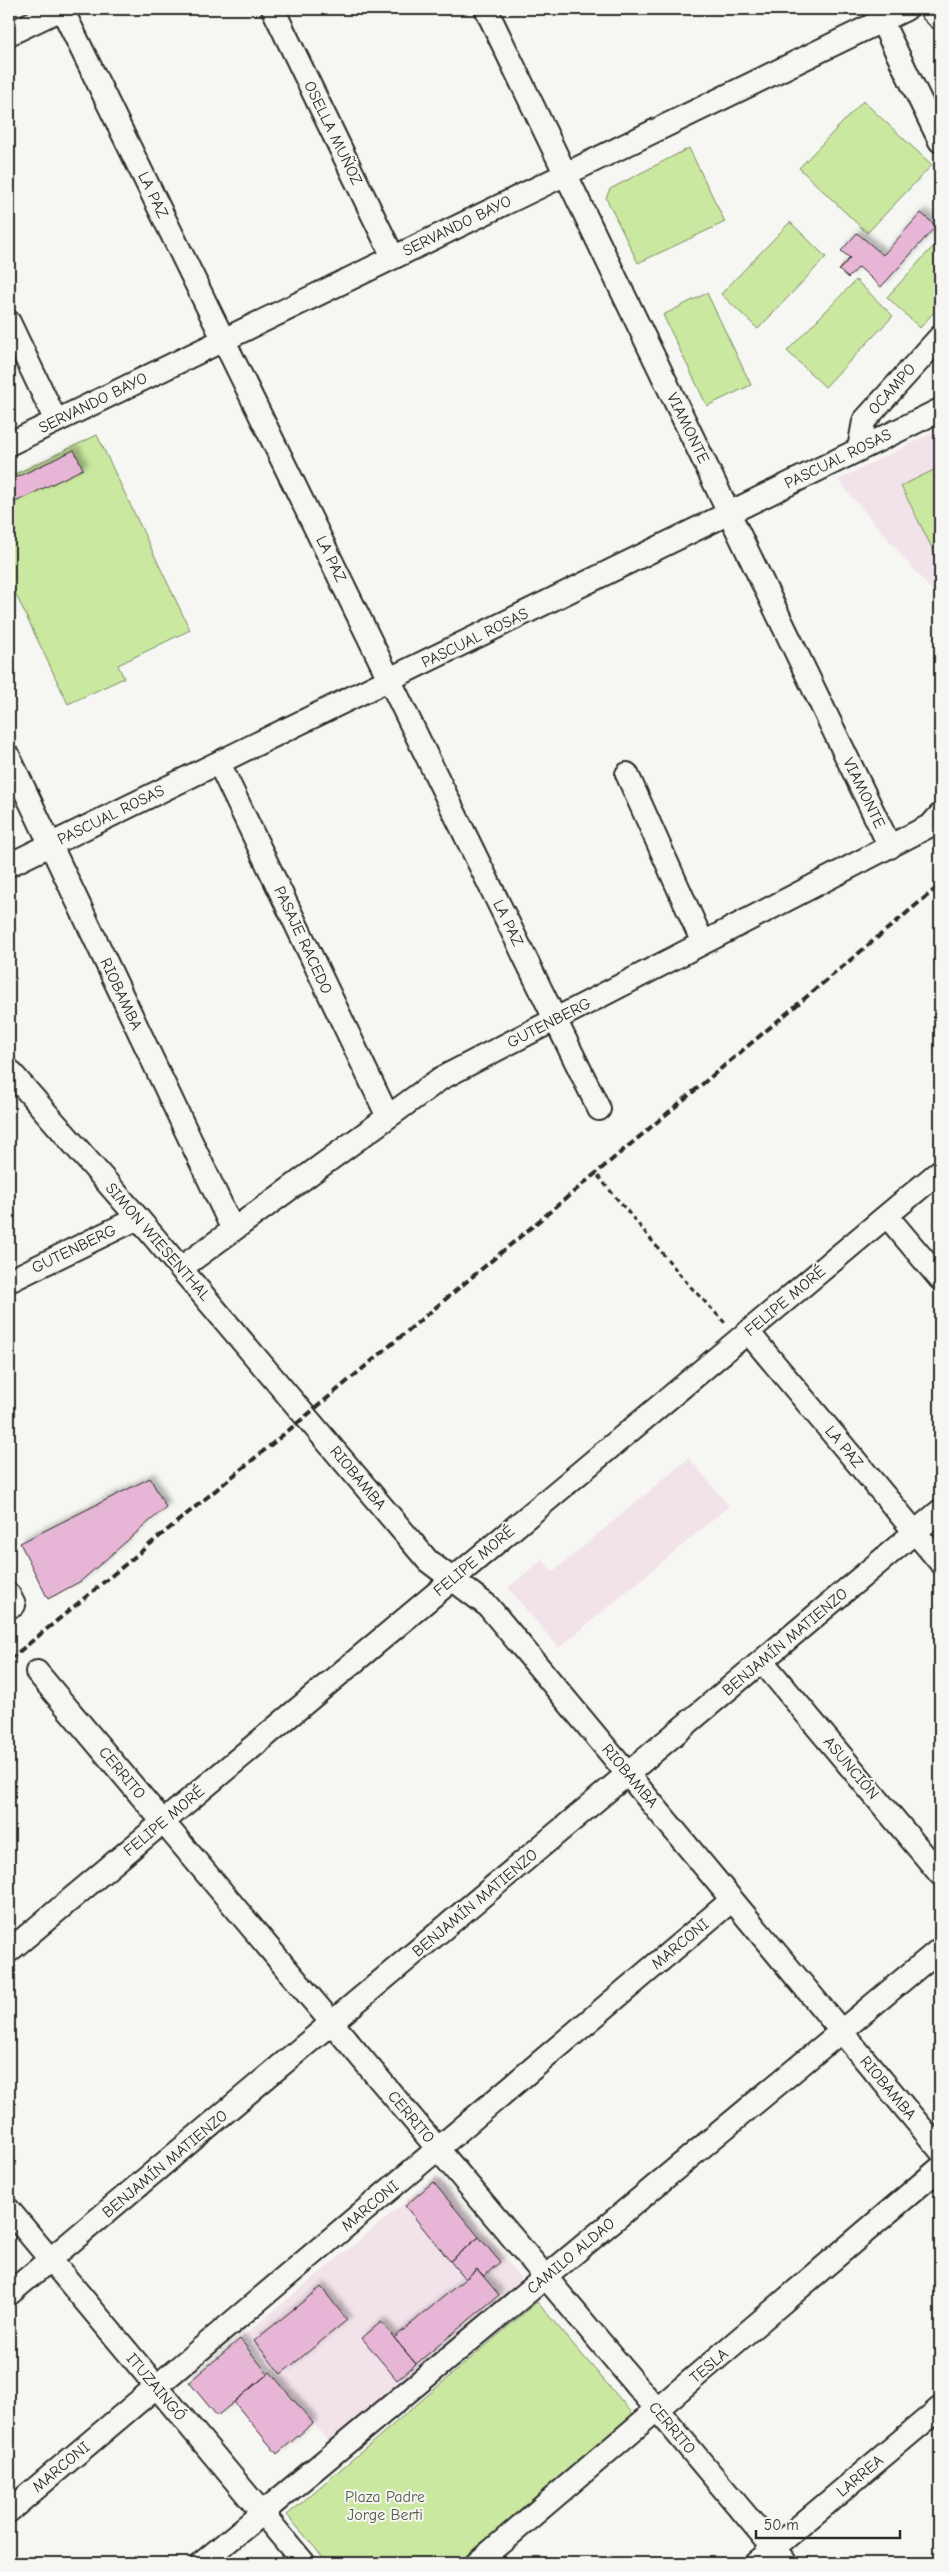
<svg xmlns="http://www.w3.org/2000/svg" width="949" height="2572" font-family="'Comic Neue',sans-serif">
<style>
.built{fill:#f2e2e9}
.green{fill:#cae89f;stroke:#7a8a65}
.building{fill:#e7b5d5;stroke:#2b2b2b;filter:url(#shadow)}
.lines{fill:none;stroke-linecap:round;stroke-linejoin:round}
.minor-casing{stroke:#2b2b2b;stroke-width:26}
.major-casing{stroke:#2b2b2b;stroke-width:31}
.path{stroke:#2b2b2b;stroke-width:3;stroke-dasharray:5 4;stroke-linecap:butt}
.minor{stroke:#f6f6f2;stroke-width:22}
.major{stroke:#f6f6f2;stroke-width:28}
.rail{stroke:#2b2b2b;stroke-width:4;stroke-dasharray:8 4;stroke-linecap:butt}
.labels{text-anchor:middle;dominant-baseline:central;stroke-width:4;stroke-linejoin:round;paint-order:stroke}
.street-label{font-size:16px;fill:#2b2b2b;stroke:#f6f6f2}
.park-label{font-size:16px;fill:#535a48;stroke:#f6f6f2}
</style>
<defs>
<filter id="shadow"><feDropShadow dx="4.5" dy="-4.5" stdDeviation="2.5" flood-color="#0004"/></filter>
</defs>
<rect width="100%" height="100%" fill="#f6f6f2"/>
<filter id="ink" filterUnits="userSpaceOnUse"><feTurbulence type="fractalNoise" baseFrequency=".02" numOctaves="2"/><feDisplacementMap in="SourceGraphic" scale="10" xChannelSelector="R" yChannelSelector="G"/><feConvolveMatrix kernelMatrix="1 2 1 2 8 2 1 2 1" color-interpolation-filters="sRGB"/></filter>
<g filter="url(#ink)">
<path class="built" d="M940 429V600L838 480Z
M689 1458 729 1506 559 1648 508 1588 542 1560 553 1572Z
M437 2176 523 2281 329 2442 242 2337Z"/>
<path class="green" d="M863 101 932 165 867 233 799 168Z
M689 148 725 222 638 263 606 198 610 189Z
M790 222 826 257 758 329 721 294Z
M940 239V305L920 328 887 297Z
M856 280 893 316 825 387 787 351Z
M707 293 751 385 707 406 663 315Z
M97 435 190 630 118 665 124 678 68 704 9 580V477Z
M940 467V564L901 486Z
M537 2302 633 2414 459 2563H328L287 2515Z"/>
<path class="building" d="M921 213 936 226 881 287 859 267 848 278 839 270 850 258 841 251 857 233 883 255Z
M940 437V451L935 440Z
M74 450 83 469 9 505V481Z
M150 1478 166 1507 81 1581 48 1599 20 1543Z
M433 2182 479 2237 450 2261 405 2206Z
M479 2237 500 2262 484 2276 477 2269 465 2279 450 2261Z
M477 2269 499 2295 416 2364 394 2338Z
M321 2287 347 2320 281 2374 254 2341Z
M381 2322 416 2364 397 2380 362 2338Z
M240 2339 268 2374 217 2416 189 2382Z
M270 2372 313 2423 277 2454 234 2402Z"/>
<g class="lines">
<g class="minor-casing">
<path id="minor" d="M62 9 599 1109
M273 9 393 257
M486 9 890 847
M882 22 940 141
M9 34 61 9
M9 322 56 421
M9 444 906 9
M859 449 864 421 940 337
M9 757 233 1230
M219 763 388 1117
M627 774 703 943
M9 865 940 410
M9 1070 138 1218 428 1561 488 1606 940 2150
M887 1216 940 1279
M181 1268 440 1079 931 825 940 815
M9 1281 138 1218
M748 1332 940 1562
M9 1595 14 1605
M762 1661 940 1874
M37 1672 786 2563
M9 1951 940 1171
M9 2210 304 2563
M9 2294 940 1511
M9 2511 732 1900
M202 2563 940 1949
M477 2563 940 2168
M756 2563 940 2408"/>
</g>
<g class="major-casing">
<path id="major" d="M934 9 940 15"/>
</g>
<path class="path" d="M598 1176 688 1284 726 1324"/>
<use href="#minor" class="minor"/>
<use href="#major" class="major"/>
<path class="rail" d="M9 1660 306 1416 940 885"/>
</g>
</g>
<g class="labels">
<g class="street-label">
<text transform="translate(333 133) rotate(64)">OSELLA MUÑOZ</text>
<text transform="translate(153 195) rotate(64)">LA PAZ</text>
<text transform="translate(457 226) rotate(-26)">SERVANDO BAYO</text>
<text transform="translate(892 389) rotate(-48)">OCAMPO</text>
<text transform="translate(93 403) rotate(-26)">SERVANDO BAYO</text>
<text transform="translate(688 428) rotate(64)">VIAMONTE</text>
<text transform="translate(838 459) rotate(-26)">PASCUAL ROSAS</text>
<text transform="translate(331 559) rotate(64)">LA PAZ</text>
<text transform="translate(475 638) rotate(-26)">PASCUAL ROSAS</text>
<text transform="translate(864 793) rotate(64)">VIAMONTE</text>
<text transform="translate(111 815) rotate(-26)">PASCUAL ROSAS</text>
<text transform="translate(508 923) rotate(64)">LA PAZ</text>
<text transform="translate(303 940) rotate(65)">PASAJE RACEDO</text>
<text transform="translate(121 994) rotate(65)">RIOBAMBA</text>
<text transform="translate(549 1023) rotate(-27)">GUTENBERG</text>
<text transform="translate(158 1242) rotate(49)">SIMON WIESENTHAL</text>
<text transform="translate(74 1249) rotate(-26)">GUTENBERG</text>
<text transform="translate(785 1301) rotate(-40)">FELIPE MORÉ</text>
<text transform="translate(844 1447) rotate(50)">LA PAZ</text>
<text transform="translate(358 1478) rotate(50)">RIOBAMBA</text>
<text transform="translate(474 1561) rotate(-40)">FELIPE MORÉ</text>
<text transform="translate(785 1642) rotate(-40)">BENJAMÍN MATIENZO</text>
<text transform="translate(851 1768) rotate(50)">ASUNCIÓN</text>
<text transform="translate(122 1773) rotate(50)">CERRITO</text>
<text transform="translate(630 1776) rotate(50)">RIOBAMBA</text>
<text transform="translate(164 1821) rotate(-40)">FELIPE MORÉ</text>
<text transform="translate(475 1903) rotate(-40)">BENJAMÍN MATIENZO</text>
<text transform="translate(680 1944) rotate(-40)">MARCONI</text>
<text transform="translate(888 2088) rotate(50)">RIOBAMBA</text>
<text transform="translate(411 2117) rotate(50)">CERRITO</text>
<text transform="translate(165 2164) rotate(-40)">BENJAMÍN MATIENZO</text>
<text transform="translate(370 2206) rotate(-40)">MARCONI</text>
<text transform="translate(571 2256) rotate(-40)">CAMILO ALDAO</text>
<text transform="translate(709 2366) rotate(-40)">TESLA</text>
<text transform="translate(156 2387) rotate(50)">ITUZAINGÓ</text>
<text transform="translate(672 2428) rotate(50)">CERRITO</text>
<text transform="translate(61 2467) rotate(-40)">MARCONI</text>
<text transform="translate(860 2476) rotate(-40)">LARREA</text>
</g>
<g class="park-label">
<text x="385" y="2497">Plaza Padre<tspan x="385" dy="18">Jorge Berti</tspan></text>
</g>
</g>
<rect width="949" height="2572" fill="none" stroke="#f6f6f2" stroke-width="30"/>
<rect x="15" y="15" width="919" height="2542" fill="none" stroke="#2b2b2b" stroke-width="2" filter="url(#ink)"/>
<path d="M756 2530v8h144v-8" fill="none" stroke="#2b2b2b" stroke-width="2.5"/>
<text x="764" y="2530" font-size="15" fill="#2b2b2b" stroke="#f6f6f2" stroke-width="4" paint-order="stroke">50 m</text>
</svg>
